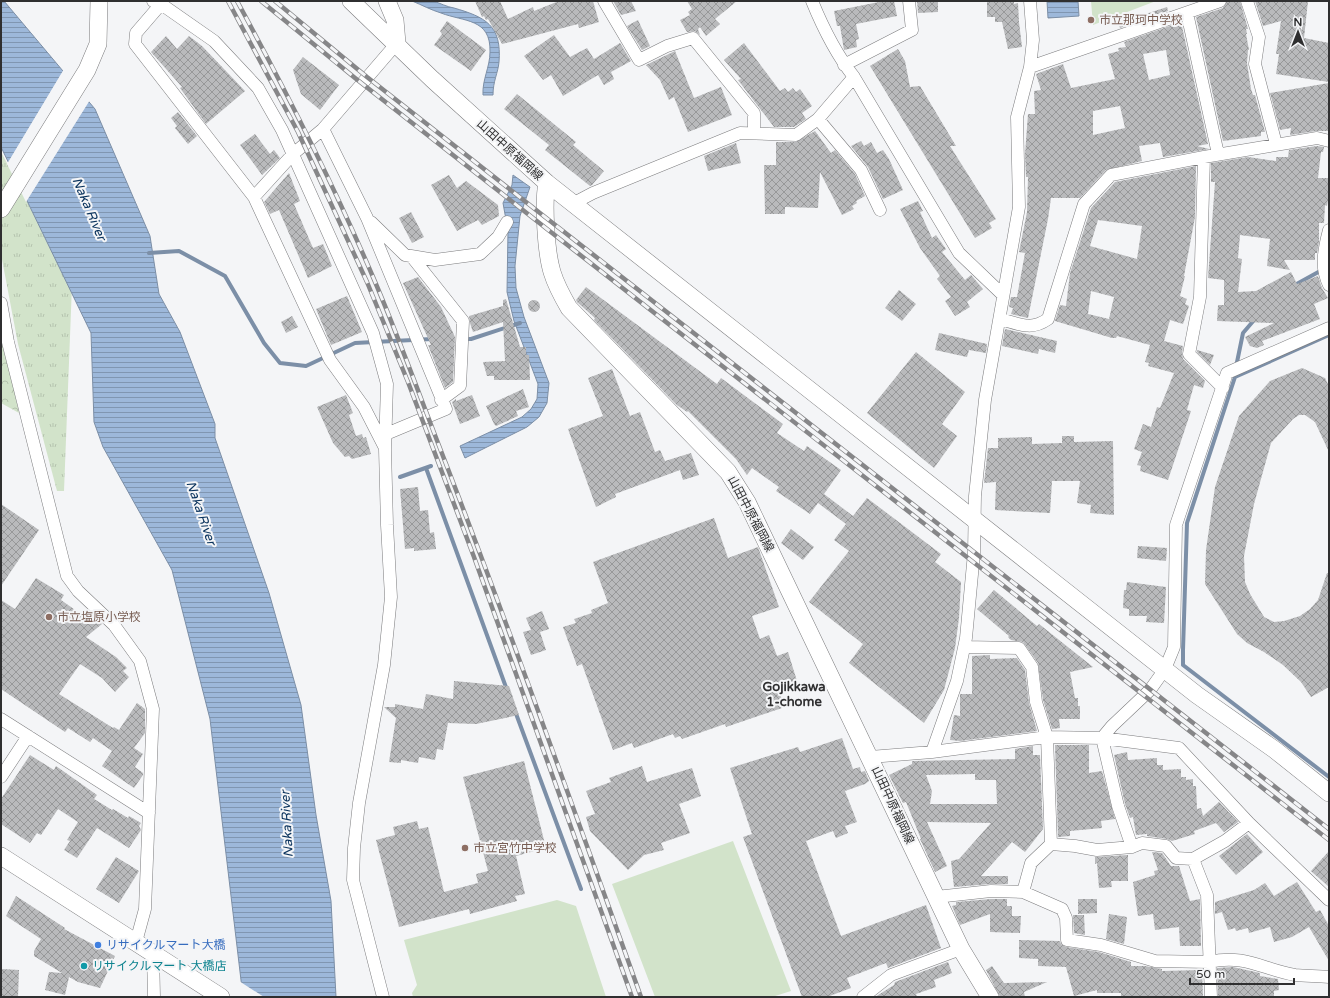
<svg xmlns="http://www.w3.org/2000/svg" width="1330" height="998" font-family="'Varela Round','Noto Sans JP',sans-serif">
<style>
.grass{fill:url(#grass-tufts)}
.park{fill:url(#park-crowns)}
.pitch{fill:#d2e3ca}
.water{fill:url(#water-rules);stroke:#7c8fa7}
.pier{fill:#f4f5f7}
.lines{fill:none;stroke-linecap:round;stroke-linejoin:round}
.stream{stroke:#7c8fa7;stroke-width:4}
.building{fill:url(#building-cross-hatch);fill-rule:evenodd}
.street-casing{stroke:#7c7c7e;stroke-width:13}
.secondary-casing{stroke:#7c7c7e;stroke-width:18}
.street{stroke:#fff;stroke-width:12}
.secondary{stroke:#fff;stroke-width:17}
.rail-casing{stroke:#868688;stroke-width:4.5}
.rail{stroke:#f4f5f7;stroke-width:3;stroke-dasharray:9;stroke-linecap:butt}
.education-dot{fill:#8d6e63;stroke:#f4f5f7;stroke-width:1.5}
.shop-dot{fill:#3f7fe0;stroke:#f4f5f7;stroke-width:1.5}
.culture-dot{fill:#0f9aa8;stroke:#f4f5f7;stroke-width:1.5}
.labels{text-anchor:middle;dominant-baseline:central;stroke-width:4;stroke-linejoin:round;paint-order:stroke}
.education-label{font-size:12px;fill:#785e54;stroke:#f4f5f7;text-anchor:start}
.street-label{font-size:12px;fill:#2f2f30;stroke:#f4f5f7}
.shop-label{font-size:12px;fill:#366cbe;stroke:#f4f5f7;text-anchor:start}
.culture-label{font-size:12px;fill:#0d838f;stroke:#f4f5f7;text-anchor:start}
.water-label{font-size:13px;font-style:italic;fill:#09325c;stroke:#f4f5f7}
.neighbourhood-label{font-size:13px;font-weight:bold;fill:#2f2f30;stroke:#f4f5f7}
</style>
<defs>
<pattern id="grass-tufts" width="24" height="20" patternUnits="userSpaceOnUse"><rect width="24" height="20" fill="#d2e3ca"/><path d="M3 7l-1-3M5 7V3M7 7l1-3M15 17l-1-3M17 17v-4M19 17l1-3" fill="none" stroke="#b5c3ae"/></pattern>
<pattern id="park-crowns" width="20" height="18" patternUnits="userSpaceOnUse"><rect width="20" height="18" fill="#d2e3ca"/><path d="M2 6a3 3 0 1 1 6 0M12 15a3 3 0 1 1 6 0" fill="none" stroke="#b5c3ae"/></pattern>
<pattern id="water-rules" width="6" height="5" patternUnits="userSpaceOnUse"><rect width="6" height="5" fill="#9db8da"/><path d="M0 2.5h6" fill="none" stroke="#8096b1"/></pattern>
<pattern id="building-cross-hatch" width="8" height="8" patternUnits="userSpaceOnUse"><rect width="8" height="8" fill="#b9babc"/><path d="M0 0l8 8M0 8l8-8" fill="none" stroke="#979899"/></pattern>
</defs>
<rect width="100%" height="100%" fill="#f4f5f7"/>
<path class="grass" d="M1 152 72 285 64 491H57L18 344 1 254Z"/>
<path class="park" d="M1 325 19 413 1 403Z"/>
<path class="pitch" d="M1091 1H1156L1093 25Z
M733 841 791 991 772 997H655L612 884Z
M557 900 576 906 606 997H413L412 993 417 985 404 940Z"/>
<path class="water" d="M1 1H4L95 109 150 236 159 294 180 332 215 424V438L269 593 301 705 316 815 331 901 336 997H243L210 719 172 570 103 447 94 422 91 333 1 147Z
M412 1C419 1 427 0 433 1 440 3 447 7 454 8 485 17 502 25 499 62 498 73 493 81 493 95H483C482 80 490 67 490 52 491 18 464 22 441 13 431 10 422 5 412 1Z
M1047 1H1078L1079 16 1048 18Z
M513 175 530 187 520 216 515 266 516 288 524 317 549 383 547 403 539 417 527 427 465 458 460 446 522 417 531 409 537 399 538 384 514 321 507 292 508 231 503 203 512 185Z"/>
<path class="pier" d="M64 69 90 100 26 202 7 164Z
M239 981 264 997H241Z"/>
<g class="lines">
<path class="stream" d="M149 253 179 251 225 276 264 343 280 363 306 366 355 343 432 339
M1293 286 1322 270
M1329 335 1235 377 1187 523 1183 650V665L1329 777
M463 339H471L520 323
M1236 367 1243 333 1255 319
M426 468 507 690
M400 477 431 466
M515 711 581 889"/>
</g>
<path class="building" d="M475 1H500L508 19 533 7 534 11 559 1H593L599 22 579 28 578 24 502 44 488 19 486 20 484 16 482 17Z
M613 1H631L636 11 621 15Z
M687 1H737L715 19 720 24 706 36 700 27 698 29 700 35 695 31 687 32 680 20 690 15 688 12 692 9Z
M884 1H894L897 16 856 24 859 39 856 40 857 47 844 50 840 26H837L834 11Z
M917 1H938V12L918 13Z
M987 1H1014V4L1018 3 1019 22 1022 47 1008 49 1002 22H995V17H987Z
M1227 1H1240L1248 29H1246L1247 34H1246L1249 50H1248L1247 63 1251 89 1253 95H1255L1265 132H1261V136L1223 141 1196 17 1223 8Z
M1255 1H1308L1304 38 1329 43V82L1276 74 1279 54H1276L1281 21 1263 26Z
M1167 7 1168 11 1120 28 1118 23Z
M638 20 650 46 642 50 627 26Z
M447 21 486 50 471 71 434 45 442 34 440 31Z
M1181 22 1208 144 1197 146 1209 149 1163 157 1160 143 1139 146 1142 161 1106 170 1080 198H1051L1048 219 1028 318 1011 314 1013 308 1009 307 1011 297H1017L1025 253 1019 252 1027 212 1028 177H1026L1025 154 1028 114H1035L1034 91 1041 90 1036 74 1063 64 1071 88 1115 79 1108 54 1119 51 1118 48 1126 47 1124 42ZM1166 50 1170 75 1149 80 1143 54ZM1120 106 1125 128 1093 135V111Z
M554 35 570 57 587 48 594 59 620 43 631 61 611 72 614 79 604 85 598 75 563 96 551 75 543 80 524 56Z
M166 36 177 49 189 36 202 46 245 91 206 124 180 88 182 87 151 52Z
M744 43 780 91 785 88 788 92 793 88 796 92 800 89 812 106 802 113 806 119 794 127H774L738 80 741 79 724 60Z
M898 49 905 61 910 87 920 86 956 146H950L996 219 989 223 992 228 975 238 870 66Z
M675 51 694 98 721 87 732 115 688 132 674 97 669 100 660 80 646 65Z
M303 57 339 85 320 110 301 94 293 70Z
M1329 83V131H1316L1290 135 1291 128 1280 130 1270 93Z
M517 94 576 142 573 145 604 171 592 185 590 186 545 150 549 145 504 109Z
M178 112 197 136 188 144 175 128 177 126 171 118Z
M815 131 831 153 835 150 855 174 865 196 856 201 857 203 852 206 854 209 842 215 820 172 818 208 785 207V214H765L764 165H776V142H796Z
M255 134 270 154 274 150 280 158 262 175 240 145Z
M861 141 864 146 871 142 877 153 883 150 889 159 903 190 883 199 868 167 851 146Z
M736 143 741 163 708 171 704 156Z
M1317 146 1324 147 1323 152H1321L1318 178H1329V195L1327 206 1325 205 1324 223H1319V242L1317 253H1315V260H1284L1290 270 1267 266 1270 239 1240 235 1238 258 1242 259 1238 292 1256 291 1291 272 1297 284 1318 276 1322 288 1328 298 1314 304 1320 319 1262 341 1264 345 1257 348 1250 346 1245 337 1274 323 1217 321 1218 305H1224V280L1208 278 1215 182H1211V163L1248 157 1276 161V157H1288L1289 150Z
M1196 166 1195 217 1184 276H1185L1180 296 1187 299 1185 304 1189 306 1183 324 1170 320 1164 341 1183 346 1182 353 1183 359 1205 381 1203 388 1194 385 1187 410 1191 411 1168 480 1140 471 1141 466 1137 465 1142 452 1134 449 1143 424 1151 427 1157 407 1160 408 1174 373 1148 366 1149 363 1145 362 1150 345 1117 336 1116 338H1112L1055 321 1060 305 1066 306 1070 273 1091 208 1115 182ZM1098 220 1142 226 1137 259 1090 246ZM1091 291 1114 297 1109 319 1088 314Z
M289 173 300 201 294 204 313 248 323 244 332 266 308 278 279 210 270 214 264 202Z
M449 175 457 188 466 181 498 205 499 216 482 225 478 220 457 231 431 185Z
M918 201 923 211 920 212 932 238 936 235 946 249 942 252 965 280 971 275 983 289 967 302 970 307 955 316 945 301 951 297 937 279 940 276 920 248 900 209Z
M411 212 424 237 412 243 399 218Z
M418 277 441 307 455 337 453 382 445 388 428 345H431L403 283Z
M586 287 717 384 721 378 783 424 777 433 804 451 807 446 841 470 824 494 853 516 867 498 941 554 935 562 961 582 959 618 955 648 944 690 924 723 849 663 863 644 809 602 849 551 834 540 846 524 818 503 810 514 776 491 779 487 752 468 747 475 736 459 688 411 687 412 677 405 594 320 595 318 577 302 576 300Z
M899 290 916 304 902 321 885 308Z
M347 296 362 332 331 345 316 309Z
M506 299 520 347H526V355H529L530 380H494V376H487L483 362 505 361 503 322 473 332 470 323 469 316 503 306V300Z
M528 306a6 6 0 1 1 12 0a6 6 0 1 1-12 0Z
M292 316 298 327 286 333 281 322Z
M1005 329 1057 341 1055 353 1039 349 1038 354 1002 346Z
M939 333 987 344 986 353 969 350 967 357 935 350Z
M1197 350 1214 355 1210 365 1197 352Z
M916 352 965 392 942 424 957 436 934 468 867 413Z
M1302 368 1325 378 1329 386V452L1315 422 1305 415H1299L1293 419 1271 443 1254 504 1244 556 1245 582 1250 594 1264 617 1274 622 1284 621 1300 616 1310 609 1318 600 1327 573H1329V687L1311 697 1301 682 1283 665 1264 652 1247 643 1237 634 1205 584 1206 550 1215 487 1239 416 1270 381Z
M612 369 630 416 640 412 655 452 660 450 665 461 691 453 699 475 683 480 680 470 615 494 616 497 596 507 568 429 603 416 588 378Z
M523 389 529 407 516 411 518 416 496 426 494 424 486 406Z
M346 395 353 413 349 415 356 436 362 434 363 438 366 437 371 454 352 459 349 456 345 457 333 443 317 407Z
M472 395 480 416 460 424 452 402 456 399V401Z
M1062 436H1074V442L1113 441 1114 515 1090 513 1091 505 1077 503 1080 481H1052L1050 513 995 510 996 482 984 483 988 448H998V438L1032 437V444L1062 443Z
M418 487 420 511 428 510 430 533 434 532 436 549 414 551V548L405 549 400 489Z
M1 504 39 530 1 586Z
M714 518 728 558 758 547 779 607 752 616 760 639 769 635 777 656 788 652 797 681 778 687 783 703 781 704 782 708 726 727 725 724 682 739 680 736 675 738 673 734 634 748 632 743 613 750 582 664 577 666 563 627 576 623 574 619 592 613 591 610 608 603 593 562Z
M791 529 814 547 803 560 781 543Z
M1138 546 1167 548 1166 561 1137 558Z
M36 578 64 595 61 600 85 617 90 613 102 624 86 637 116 657 127 668 123 671 129 677 115 692 102 678 80 664 59 694 113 728 114 727 119 730 137 703 145 709V733L134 748 143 754 135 767 143 773V775L134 788 102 766 112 751 93 738 90 742 68 728 65 732 1 689V600L15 609Z
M1127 582 1166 587 1164 623 1146 622 1147 616H1129V609L1123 608 1124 590H1126Z
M994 590 1037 626 1039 624 1093 667 1070 672 1075 698H1078V706H1080V719H1059L1060 728 1052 729 1043 700 1038 663 1023 642 1011 640 1008 637 1009 636 977 609Z
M542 611 549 629 540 632 546 650 531 655 523 632 531 630 526 618Z
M990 655V659L1017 658 1025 670 1029 703 1037 731 960 741 950 740 954 715 960 716V694H972V656Z
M454 681 509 686 519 715 476 724 448 723 443 750 437 749 435 760 419 757 418 763 401 760V763L389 762 396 718 384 707H395V704L423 709 426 694 453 699Z
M842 738 853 769 860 767 861 772 865 771 869 781 865 784 845 791 857 822 845 826 848 833 836 838 833 831 806 841 841 936 926 905 941 948 888 968 886 963 847 978 851 988 827 997H802L743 837 752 834 730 768 798 747 800 752Z
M1055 745H1089V773L1102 771 1115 819 1101 821 1102 828 1070 831V836L1058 837Z
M1033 746V755H1040L1043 829 1025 852 1012 842 981 876H1008V884H990L954 887 951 861 959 859 991 823 927 822 947 866 935 872 920 839H921L906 802 903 803 889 775 912 764V761L1015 759V749ZM975 774V780H996L997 804H930L932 791 926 775Z
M1127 752 1128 760 1157 758V765H1163V770L1181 769V777H1186V780L1193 779V786H1196L1197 809 1201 808 1203 816 1219 802 1238 822 1224 832 1216 823 1194 831 1195 834 1172 841 1167 839 1147 836V834L1136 835 1133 817 1130 818 1125 804 1114 755Z
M30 755 54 770 56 766 97 795 94 799 112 810 113 809 128 818 129 816 141 823 139 826 141 830 129 848 97 828 77 858 64 850 70 841 67 840 78 822 58 809 41 835 37 833 30 843 1 824V799Z
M524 761 546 848 516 856 525 894 515 896 517 901 470 914 469 909 399 927 376 840 395 835 393 827 417 821 419 829 428 827 444 892 478 883 476 874 488 871 463 777Z
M642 766 647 782 692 768 701 796 679 804 690 833 661 843 664 850 644 855 628 870 590 831 586 817 595 814 586 791 611 782 609 778Z
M1247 834 1263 852 1236 875 1219 856Z
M1329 851V887L1311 871Z
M1152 852 1162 853 1171 866H1179L1190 901 1200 899 1201 946H1180L1179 927 1155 930 1153 914 1138 916 1133 882 1155 875 1154 871 1158 870Z
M1128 855V881H1111L1112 887 1099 888 1097 863 1095 864V857Z
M116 857 139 871 119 903 96 889Z
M1297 882 1316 912 1320 910 1329 926V961L1309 927 1292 937 1274 942 1270 927 1249 933 1248 928 1236 931 1235 928 1228 930 1222 912 1215 914V902L1254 890 1265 883 1274 896Z
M16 896 65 928 64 929 115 956 100 988 78 982 69 977 65 995 45 990 49 972 62 973 34 956V951L41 939 6 916Z
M991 899H1007V906H1012V916H1021L1020 933 990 932V914L960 925 952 906 956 905V902Z
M1078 899H1097V913L1078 914Z
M1109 914 1127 917 1124 944 1106 939Z
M1073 915H1084L1085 935 1074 933Z
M1019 940 1060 941 1061 944 1066 947 1099 952 1131 962V966H1145L1162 969V971L1202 970 1203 997H1121V993H1097V990L1074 996 1066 967 1038 966V959L1019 958Z
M948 962 952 973 934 980 936 987 916 994 917 997H875L894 985 895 982Z
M992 966 1004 983 1047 982 1024 992 1025 997H1000L986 970Z
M1233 967 1260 973V976L1278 979 1279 990 1274 991V997H1218L1217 968Z
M2 969 19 970 18 997H1Z"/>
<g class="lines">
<g class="street-casing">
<path id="street" d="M153 1 161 4 214 41 258 88 282 130 373 333 387 384 385 449 387 525 391 597 384 665 359 803 354 848 353 880 383 997
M604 1 639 60 667 46 693 38 754 113V133
M812 1C823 28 836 54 854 77L959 253 1003 295
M1247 1 1259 37 1255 64 1276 144
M161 4 136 33 135 44 254 197 330 360 364 407 385 448
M1187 13 1218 154
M844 65 912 30 909 1
M1030 67 1220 1
M818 119 861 170 880 210
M254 197 293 154 323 129
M574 203 593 193 740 133 796 135 818 119 854 77
M371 222 405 255 435 260 480 254 498 237 507 222
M1329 230C1324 249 1320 267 1329 285
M412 257 463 321 460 386 441 400
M1 303 8 342 67 576 78 591 114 625 140 661 153 709 145 909 136 942
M1000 319C1019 324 1031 331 1048 319L1084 204 1111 175 1204 157
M1223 388 1189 354 1200 297 1204 157 1317 138 1329 141
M386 434 446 409 367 218 323 129 397 43
M964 647 1019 648 1032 667 1036 702 1047 737 1051 844
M1 719 149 813
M932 752 1047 737 1102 738 1179 748 1249 823 1329 900
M870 757 932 752 957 681 966 638 974 553 975 496 985 400 1019 207 1017 117 1030 67 1033 40 1030 1
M1 777 28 736
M1132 847 1118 806 1102 738 1112 726 1150 690 1165 669 1174 647 1176 525 1227 373 1329 328
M1193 859 1225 841 1249 823
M1023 892 1031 863 1051 844 1075 846 1097 850 1132 847 1142 843 1166 846 1176 858 1193 859 1207 895 1211 997
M936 897 991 891 1023 892 1062 909 1066 918 1067 940 1101 945 1155 961 1209 962C1245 954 1262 969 1295 975 1306 976 1318 976 1329 977
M153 953 154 997
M863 997 891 975 961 949"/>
</g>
<g class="secondary-casing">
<path id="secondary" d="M351 1 432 79 547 183 1197 695 1275 750 1329 793
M387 1 395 20 397 43
M547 183C543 203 546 252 552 272 556 285 562 296 569 308L728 472 747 502 961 949 990 997
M1 209 87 70 98 44 99 1
M1 856 221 997"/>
</g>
<use href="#street" class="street"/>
<use href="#secondary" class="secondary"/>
<g class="rail-casing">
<path id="rail" d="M228 1 298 132 367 282 408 382 474 557 632 997
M237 1C286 91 333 183 373 277 400 340 423 405 448 469 515 644 578 820 641 997
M261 1 355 78 547 229 1329 840
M275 1 367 77 545 217 1329 829"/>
</g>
<use href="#rail" class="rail"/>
</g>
<g class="education-dot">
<circle cx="1091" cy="20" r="4"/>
<circle cx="49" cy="617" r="4"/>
<circle cx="465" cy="848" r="4"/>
</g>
<circle class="shop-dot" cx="98" cy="945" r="4"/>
<circle class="culture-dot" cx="84" cy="966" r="4"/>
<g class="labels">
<g class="education-label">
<text x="1099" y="20">市立那珂中学校</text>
<text x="57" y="617">市立塩原小学校</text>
<text x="473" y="848">市立宮竹中学校</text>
</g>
<g class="street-label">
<text transform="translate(510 150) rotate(42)">山田中原福岡線</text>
<text transform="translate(751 514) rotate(62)">山田中原福岡線</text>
<text transform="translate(893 805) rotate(65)">山田中原福岡線</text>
</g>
<g class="shop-label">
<text x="106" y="945">リサイクルマート大橋</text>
</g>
<g class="culture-label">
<text x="92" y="966">リサイクルマート 大橋店</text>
</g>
<g class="water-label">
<text transform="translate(89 209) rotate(67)">Naka River</text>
<text transform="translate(201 513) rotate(71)">Naka River</text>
<text transform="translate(287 824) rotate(-93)">Naka River</text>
</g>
<g class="neighbourhood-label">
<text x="794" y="687">Gojikkawa<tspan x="794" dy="15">1-chome</tspan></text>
</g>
</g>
<rect width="1330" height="998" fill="none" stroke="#2f2f30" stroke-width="4"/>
<g transform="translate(1298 32)" stroke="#f4f5f7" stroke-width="3" paint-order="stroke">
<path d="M0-3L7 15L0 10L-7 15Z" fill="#2f2f30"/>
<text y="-6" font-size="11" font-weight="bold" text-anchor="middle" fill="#2f2f30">N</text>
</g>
<path d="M1190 978v6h104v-6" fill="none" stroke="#2f2f30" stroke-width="2"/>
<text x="1196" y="978" font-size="12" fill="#2f2f30" stroke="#f4f5f7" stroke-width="3" paint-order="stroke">50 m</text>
</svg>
